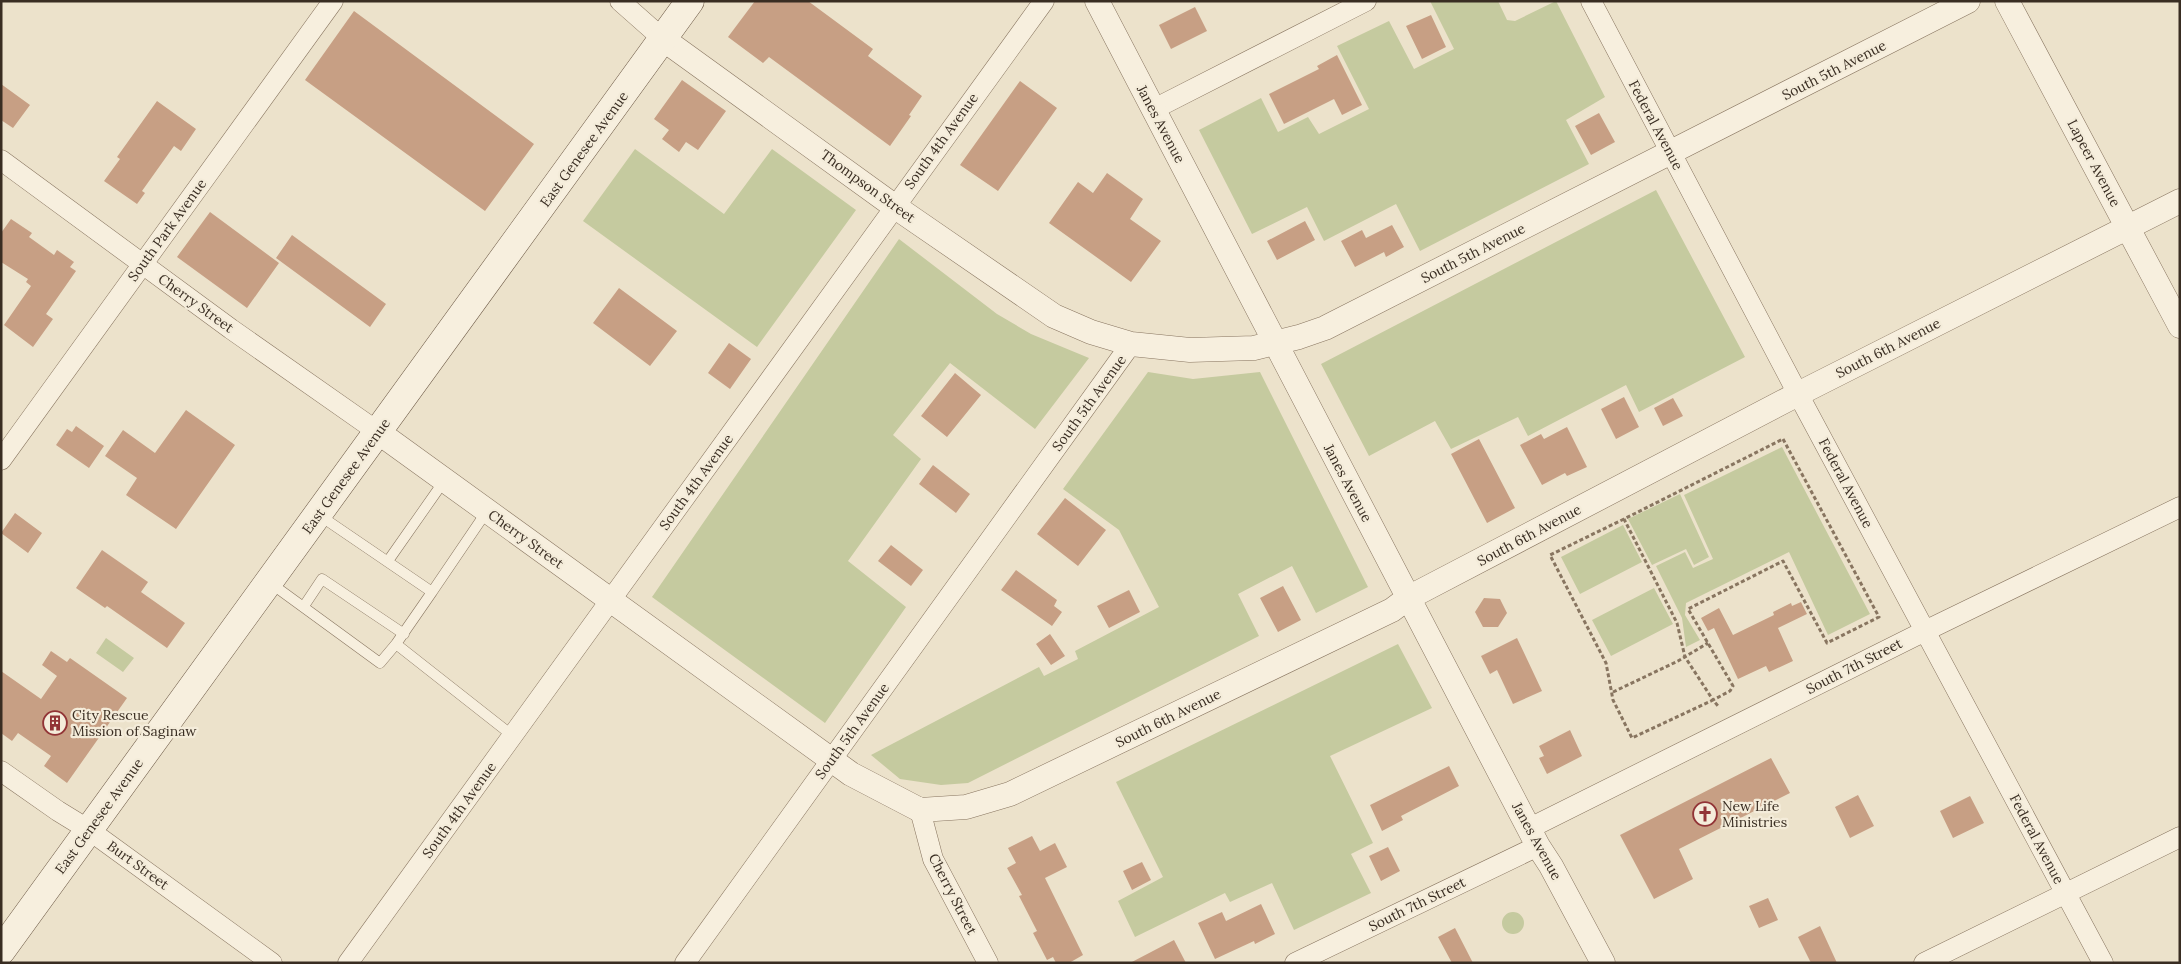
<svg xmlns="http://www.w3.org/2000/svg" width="2181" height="964" font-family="Lora,serif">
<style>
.green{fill:#c5ca9f}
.building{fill:#c79f84}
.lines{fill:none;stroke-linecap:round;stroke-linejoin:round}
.service-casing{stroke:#887560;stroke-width:11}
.minor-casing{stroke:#887560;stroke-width:21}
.tertiary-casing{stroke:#887560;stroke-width:25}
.secondary-casing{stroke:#6a5643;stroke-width:29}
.path{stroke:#887560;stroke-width:3;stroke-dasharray:4 2.5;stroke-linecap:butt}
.service{stroke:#f7efde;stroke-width:10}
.minor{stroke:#f7efde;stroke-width:20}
.tertiary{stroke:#f7efde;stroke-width:24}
.secondary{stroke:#f7efde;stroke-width:28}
.labels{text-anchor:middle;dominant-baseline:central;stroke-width:4.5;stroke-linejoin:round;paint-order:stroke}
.street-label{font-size:14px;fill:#392d22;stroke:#f4ecda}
.poi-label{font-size:14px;fill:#392d22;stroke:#f4ecda;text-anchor:start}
</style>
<rect width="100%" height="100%" fill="#ece2cb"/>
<path class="green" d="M1430 1H1498L1507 20 1515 21 1556 1 1605 97 1566 120 1589 164 1420 251 1396 204 1324 241 1307 207 1252 234 1199 130 1261 98 1278 132 1308 117 1319 134 1369 109 1337 46 1389 21 1414 69 1454 49Z
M635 149 724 214 772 149 856 210 757 347 583 221Z
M1656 190 1745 357 1639 412 1626 385 1528 436 1518 417 1451 449 1435 421 1369 456 1321 364Z
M899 239 997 314 1031 334 1089 358 1035 429 950 363 893 435 921 459 848 561 906 607 825 723 652 597Z
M1148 372 1193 379 1260 372 1368 587 1316 613 1292 566 1238 594 1259 636 968 783 941 785 900 779 871 755 1039 667 1044 676 1078 659 1075 651 1159 607 1119 530 1063 489Z
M1782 447 1870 614 1828 635 1789 552 1686 603 1685 615 1700 640 1686 647 1682 618 1656 566 1685 552 1693 568 1713 559 1684 495Z
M1680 494 1709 557 1694 565 1686 549 1652 565 1628 519Z
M1623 525 1642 562 1580 594 1561 557Z
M1654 588 1673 624 1611 656 1592 620Z
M106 638 134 658 123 672 96 653Z
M1398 644 1432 708 1330 756 1373 843 1351 854 1371 893 1294 930 1272 883 1230 902 1225 893 1135 937 1118 901 1163 877 1116 782Z
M1502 923a11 11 0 1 1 22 0a11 11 0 1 1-22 0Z"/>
<path class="building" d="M755 1H808L873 49 868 56 922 96 909 115 911 116 890 146 769 57 763 63 728 37Z
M1195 7 1207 31 1171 49 1159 25Z
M354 11 534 144 485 211 305 80Z
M1431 15 1446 47 1422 59 1406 26Z
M1337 55 1362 105 1342 115 1334 99 1284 124 1269 94 1319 69 1317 66Z
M682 80 726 111 698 150 686 142 679 152 662 139 669 130 654 119Z
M1020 81 1057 108 998 191 960 165Z
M1 84 30 105 13 128 1 120Z
M157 101 196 129 181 151 174 146 142 191 145 193 137 204 104 181 120 159 117 157Z
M1599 113 1615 142 1591 155 1575 126Z
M1107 173 1143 199 1130 219 1161 241 1131 282 1049 223 1078 182 1093 193Z
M210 212 279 263 247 308 177 257Z
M11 219 32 233 29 237 54 255 57 250 74 262 70 267 76 271 46 314 53 319 33 347 4 325 31 286 26 282 28 279 1 262V233Z
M1305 221 1315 240 1277 260 1267 241Z
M1392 225 1404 247 1386 257 1384 252 1355 267 1341 241 1362 230 1366 238Z
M292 235 386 304 370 327 276 258Z
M619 288 677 331 650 366 593 323Z
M729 343 751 359 730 389 708 373Z
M955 373 981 395 947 437 921 416Z
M1624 397 1639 427 1616 439 1601 409Z
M1673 398 1683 416 1663 426 1654 408Z
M186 410 235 445 176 529 126 495 137 478 105 456 123 430 155 453Z
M76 426 104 446 89 468 56 445 67 429 72 432Z
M1567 427 1587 467 1567 476 1565 473 1542 485 1520 445 1541 434 1544 439Z
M1479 439 1515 508 1487 523 1451 454Z
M933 465 970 494 956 513 919 484Z
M1065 498 1106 530 1078 566 1037 534Z
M15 513 42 533 28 553 1 533Z
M891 545 923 570 911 586 878 561Z
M102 550 148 582 141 592 185 623 167 648 107 606 105 608 76 588Z
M1016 570 1057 600 1054 606 1062 612 1052 626 1001 590Z
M1283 586 1301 620 1278 632 1260 598Z
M1129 590 1140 612 1109 628 1097 606Z
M1484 598 1500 599 1507 613 1498 627H1483L1475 612Z
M1801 602 1807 614 1778 628 1793 661 1769 672 1766 666 1738 679 1714 628 1708 631 1701 618 1719 608 1733 635 1774 615 1773 612 1791 603 1792 606Z
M1050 634 1065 656 1051 665 1036 644Z
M1517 638 1542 691 1513 704 1497 670 1490 674 1481 656Z
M51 651 67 662 70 658 127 698 67 783 44 766 51 756 18 733 12 741 1 733V671L41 699 57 676 42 665Z
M1570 730 1582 756 1547 774 1539 758 1544 756 1539 746Z
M1771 758 1790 793 1679 849 1693 879 1654 899 1620 835Z
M1449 766 1459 786 1401 816 1403 820 1382 831 1370 805Z
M1858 795 1874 826 1850 838 1835 807Z
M1970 796 1984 823 1953 838 1940 811Z
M1032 836 1040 851 1055 843 1067 867 1045 878 1083 955 1069 963H1056L1053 957 1047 960 1033 933 1037 931 1019 896 1022 895 1007 868 1016 863 1008 848Z
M1388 847 1400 871 1381 881 1369 856Z
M1142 862 1151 880 1132 890 1123 871Z
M1768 898 1778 920 1759 928 1749 906Z
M1261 904 1275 934 1255 944 1254 941 1215 959 1198 923 1222 912 1226 921Z
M1820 926 1837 963H1811L1798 937Z
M1455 928 1473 963H1452L1438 937Z
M1174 940 1186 963H1130Z"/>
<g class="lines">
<g class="service-casing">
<path id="service" d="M388 561 444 481
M269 582 380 663 396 644 432 592 319 515
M432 592 487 511
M304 606 322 579 404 634
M396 644 513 736"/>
</g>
<g class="minor-casing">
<path id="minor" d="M620 1 663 39
M1591 1 1798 394 2103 963
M1154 109 1366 1
M1 160 231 329 378 432
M1 460 333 1
M1 771 58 811 89 830 272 963
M920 810 933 859 988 963
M1530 828 1925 631 2180 507
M348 963 1044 1
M685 963 1131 344
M1295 963 1538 846
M1924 963 2180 837"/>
</g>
<g class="tertiary-casing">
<path id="tertiary" d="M1097 1 1538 846 1551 866 1603 963
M2007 1 2180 326
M663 39 894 206 1054 316 1091 332 1131 344 1190 350 1254 348 1299 337 1325 328 1968 1
M378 432 851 774 920 810 966 807 1010 794 1392 610 1408 598 1798 394 2180 201"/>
</g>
<g class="secondary-casing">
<path id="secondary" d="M1 951 690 1"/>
</g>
<path class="path" d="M1783 439 1879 617 1827 643 1783 561 1688 609 1733 686 1730 691 1713 700 1685 657 1677 623 1624 519Z
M1624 519 1550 555 1606 663 1613 700 1632 738 1713 700 1718 706
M1613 692 1678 661 1708 643"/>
<use href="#service" class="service"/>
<use href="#minor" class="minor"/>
<use href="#tertiary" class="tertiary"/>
<use href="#secondary" class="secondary"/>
</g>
<defs>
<g id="building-ring" transform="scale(1.25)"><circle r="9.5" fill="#f4ecda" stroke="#923436" stroke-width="1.5"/><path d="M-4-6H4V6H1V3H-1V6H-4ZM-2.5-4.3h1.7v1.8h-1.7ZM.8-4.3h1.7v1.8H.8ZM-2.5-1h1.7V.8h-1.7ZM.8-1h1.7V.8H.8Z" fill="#923436"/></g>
<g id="church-ring" transform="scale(1.25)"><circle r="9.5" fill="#f4ecda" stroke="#923436" stroke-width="1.5"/><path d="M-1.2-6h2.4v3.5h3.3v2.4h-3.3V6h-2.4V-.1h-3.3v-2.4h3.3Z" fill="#923436"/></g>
</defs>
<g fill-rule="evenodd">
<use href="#building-ring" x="55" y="723"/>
<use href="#church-ring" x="1705" y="814"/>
</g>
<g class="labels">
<g class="street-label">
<text transform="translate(1834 70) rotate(-27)">South 5th Avenue</text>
<text transform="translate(1161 124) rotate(62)">Janes Avenue</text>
<text transform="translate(1656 125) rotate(62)">Federal Avenue</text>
<text transform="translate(941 141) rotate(-54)">South 4th Avenue</text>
<text transform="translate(584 149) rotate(-54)">East Genesee Avenue</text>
<text transform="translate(2094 163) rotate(62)">Lapeer Avenue</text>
<text transform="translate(868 186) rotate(36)">Thompson Street</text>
<text transform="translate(167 230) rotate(-54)">South Park Avenue</text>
<text transform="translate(1473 253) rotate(-27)">South 5th Avenue</text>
<text transform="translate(196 303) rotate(36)">Cherry Street</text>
<text transform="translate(1888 348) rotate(-27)">South 6th Avenue</text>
<text transform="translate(1089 403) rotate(-54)">South 5th Avenue</text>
<text transform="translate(346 476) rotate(-54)">East Genesee Avenue</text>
<text transform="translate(696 482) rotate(-54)">South 4th Avenue</text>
<text transform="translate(1348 483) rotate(62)">Janes Avenue</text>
<text transform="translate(1846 483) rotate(62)">Federal Avenue</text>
<text transform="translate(1529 535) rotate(-28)">South 6th Avenue</text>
<text transform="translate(526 539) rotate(36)">Cherry Street</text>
<text transform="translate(1854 666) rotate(-27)">South 7th Street</text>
<text transform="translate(1168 718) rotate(-26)">South 6th Avenue</text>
<text transform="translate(852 731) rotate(-54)">South 5th Avenue</text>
<text transform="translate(459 810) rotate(-54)">South 4th Avenue</text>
<text transform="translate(99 816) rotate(-54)">East Genesee Avenue</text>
<text transform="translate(2037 839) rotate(62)">Federal Avenue</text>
<text transform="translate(1537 841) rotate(61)">Janes Avenue</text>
<text transform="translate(138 865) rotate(36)">Burt Street</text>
<text transform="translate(953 894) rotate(63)">Cherry Street</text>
<text transform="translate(1417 904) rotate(-26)">South 7th Street</text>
</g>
<g class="poi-label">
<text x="72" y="715">City Rescue<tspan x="72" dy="16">Mission of Saginaw</tspan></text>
<text x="1722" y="806">New Life<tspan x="1722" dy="16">Ministries</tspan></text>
</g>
</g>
<rect width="2181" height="964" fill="none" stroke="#392d22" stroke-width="5"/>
</svg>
